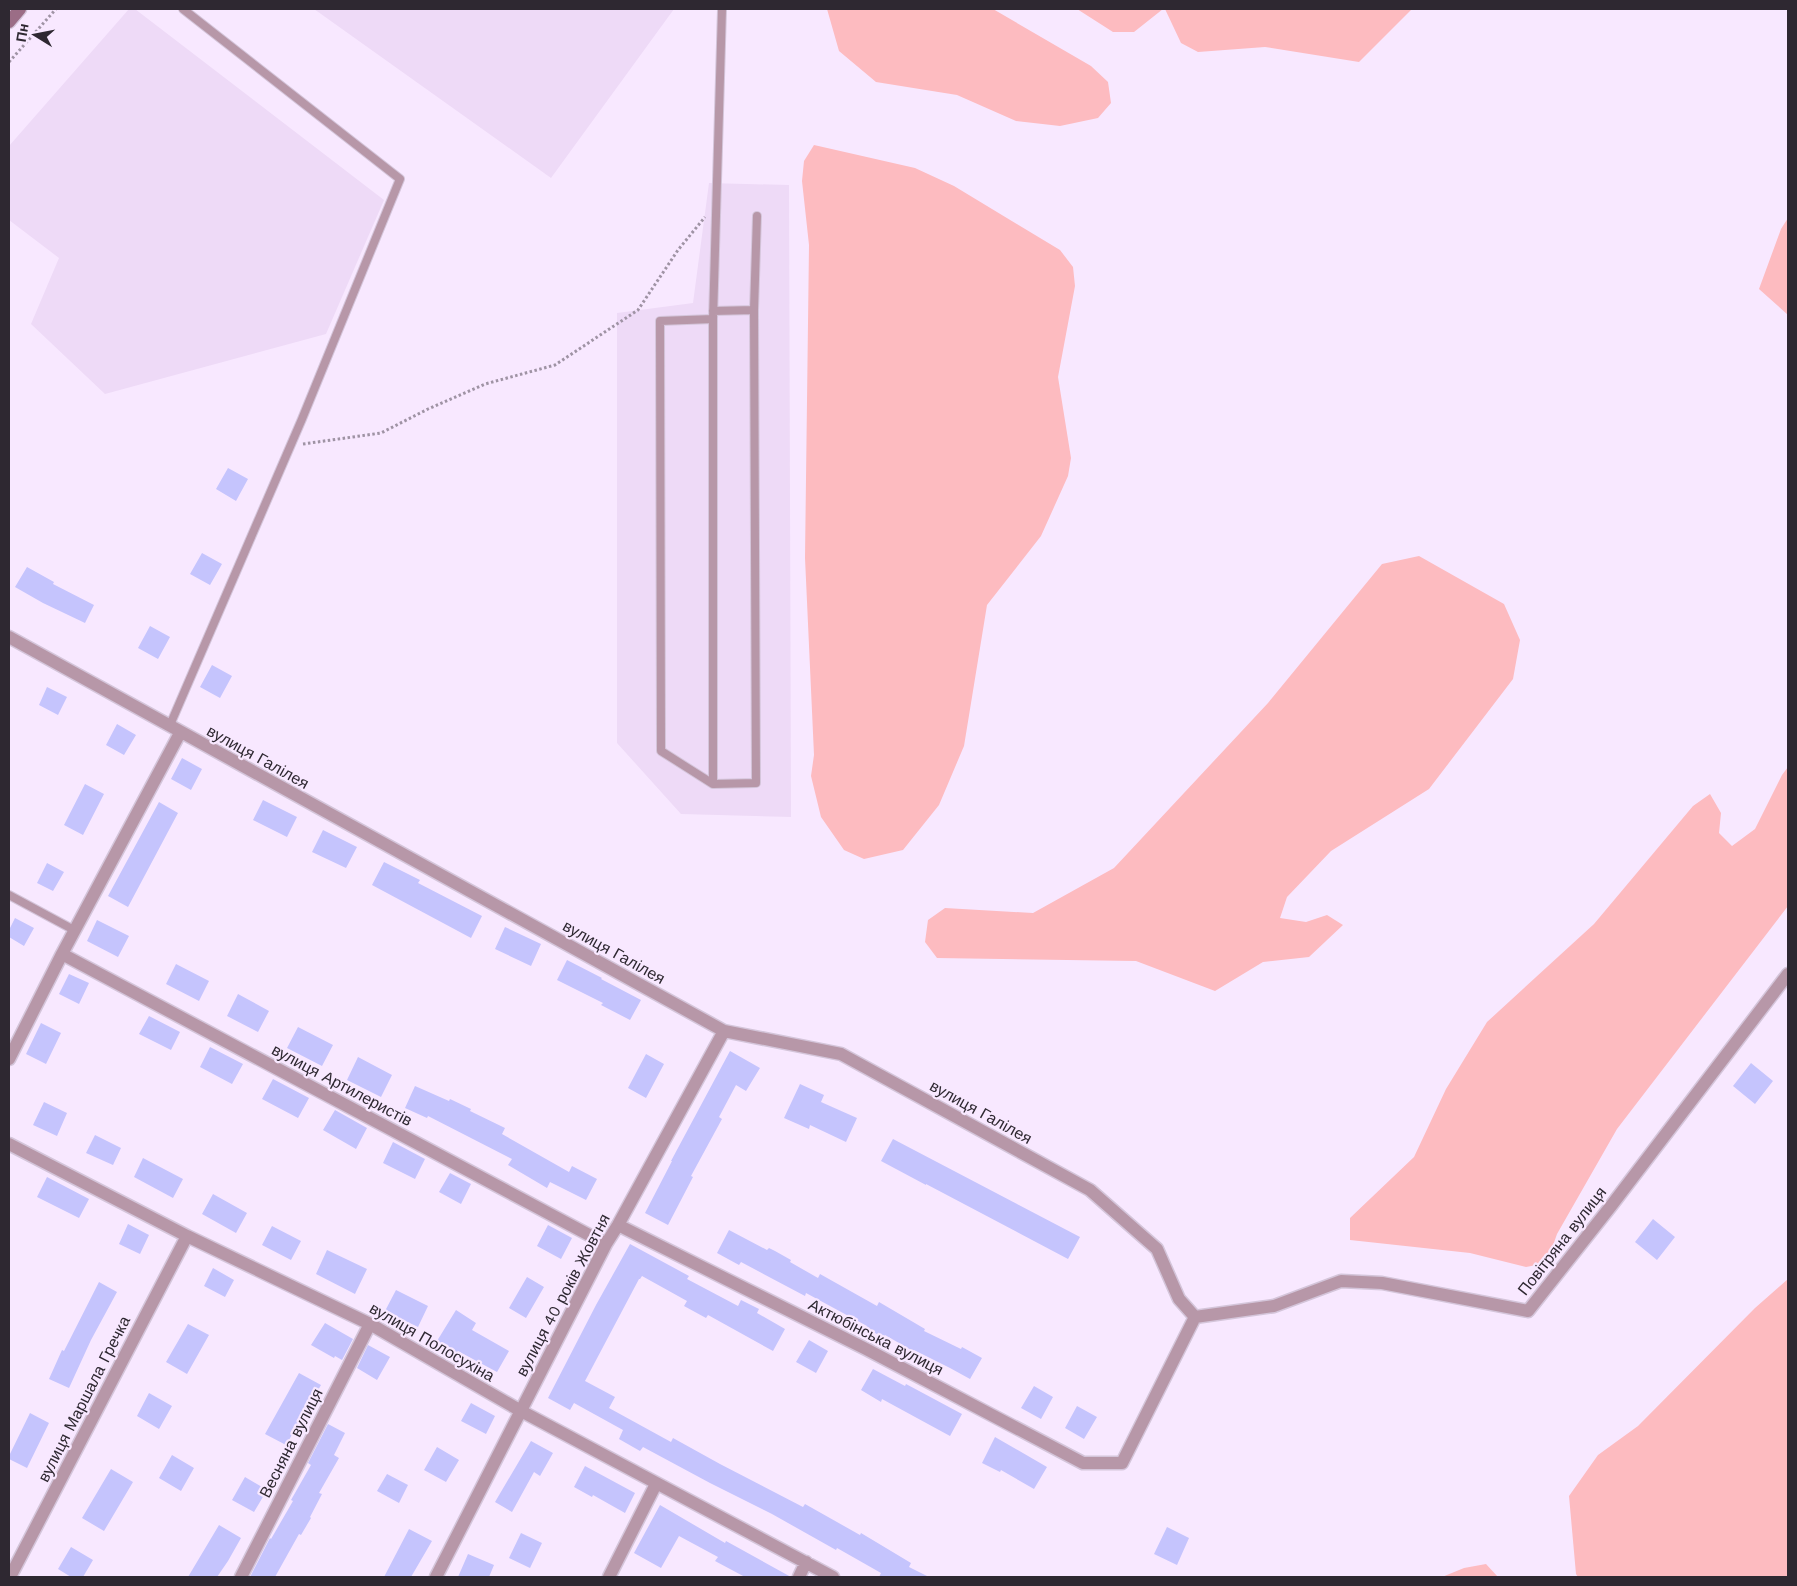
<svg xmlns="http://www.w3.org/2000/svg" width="1797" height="1586" font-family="'Work Sans',sans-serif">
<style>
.built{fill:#eedaf7}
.green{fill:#fdbbc0}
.building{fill:#c5c4fd}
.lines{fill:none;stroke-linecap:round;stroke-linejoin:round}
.lane-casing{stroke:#d4c5da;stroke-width:10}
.street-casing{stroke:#d4c5da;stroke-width:15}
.secondary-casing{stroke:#d4c5da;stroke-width:15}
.path{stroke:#9f93a4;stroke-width:3;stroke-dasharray:2.5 2.5;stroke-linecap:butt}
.lane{stroke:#b797a8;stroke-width:8}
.street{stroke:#b797a8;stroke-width:12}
.secondary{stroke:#9b6d86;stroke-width:12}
.labels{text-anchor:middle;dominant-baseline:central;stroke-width:4.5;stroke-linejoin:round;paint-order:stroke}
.street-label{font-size:16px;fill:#2e2831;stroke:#f8e8ff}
</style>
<rect width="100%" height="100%" fill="#f8e8ff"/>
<path class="built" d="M129 9H135L384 200 326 334 105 394 31 324 59 258 9 220V146Z
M314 9H674L551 178Z
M709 183 789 185 791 817 681 814 617 743V313L693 303Z"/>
<path class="green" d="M827 9H993L1091 66 1108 82 1111 103 1098 118 1060 126 1016 121 957 95 876 82 839 51Z
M1077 9H1163L1134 32H1113Z
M1165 9H1412L1359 62 1265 47 1198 52 1181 43Z
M814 145 915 168 954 186 1060 250 1073 267 1075 286 1058 377 1071 458 1068 476 1041 536 987 605 964 746 939 805 903 850 864 859 844 850 821 817 811 776 814 755 805 558 809 245 802 181 804 161Z
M1788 218V315L1759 289 1781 229Z
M1419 556 1504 604 1520 640 1513 679 1429 789 1331 851 1287 897 1280 918 1306 922 1327 915 1343 925 1309 957 1263 962 1215 991 1136 961 937 958 925 942 928 920 945 908 1033 913 1114 868 1268 703 1382 564Z
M1788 767V906L1617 1129 1557 1234 1547 1263 1526 1267 1470 1253 1350 1240V1218L1414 1157 1446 1089 1487 1022 1594 924 1693 806 1710 794 1721 813 1719 833 1732 846 1755 829 1782 775Z
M1788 1279V1577H1578L1576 1574 1569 1496 1598 1455 1638 1426 1755 1308Z
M1486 1564 1498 1577H1442L1464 1568Z"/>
<path class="building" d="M228 468 248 479 236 501 216 489Z
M202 553 222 564 210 585 190 574Z
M27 567 54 582 53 584 94 605 85 623 43 603 15 587Z
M150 626 170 637 158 659 138 648Z
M212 665 232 676 220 698 200 687Z
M47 687 67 697 58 715 39 705Z
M117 724 136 735 124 755 106 745Z
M182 758 202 769 191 790 171 779Z
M85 784 104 794 83 835 64 825Z
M263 800 297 817 287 837 253 820Z
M159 802 178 813 128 907 108 896Z
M323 830 357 847 346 868 312 852Z
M384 862 420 880 418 883 482 916 471 938 372 885Z
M47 863 64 872 53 891 37 883Z
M15 918 34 928 24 946 9 937V930Z
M97 920 129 936 118 957 87 941Z
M505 927 541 944 531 966 495 949Z
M567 960 602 978 601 979 641 1000 630 1020 601 1005 603 1003 557 980Z
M176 964 209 981 199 1001 166 984Z
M69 974 89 983 79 1004 59 994Z
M238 994 269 1011 258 1032 227 1016Z
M149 1016 180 1032 171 1050 139 1034Z
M41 1023 61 1033 46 1064 26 1054Z
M298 1027 333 1045 322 1066 287 1048Z
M210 1047 243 1064 232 1084 200 1067Z
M730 1051 760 1068 746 1091 736 1085 719 1117 722 1119 691 1176 693 1177 668 1225 645 1213 672 1161H671Z
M646 1054 664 1064 646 1098 628 1088Z
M358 1057 392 1075 381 1097 347 1080Z
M1751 1063 1773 1081 1755 1104 1733 1086Z
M273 1079 309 1098 298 1118 262 1099Z
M800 1084 824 1095 821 1102 857 1118 846 1142 810 1125 809 1129 784 1118Z
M415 1086 449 1101 450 1099 471 1109 470 1111 505 1128 502 1134 569 1172 572 1166 597 1179 586 1200 550 1182 547 1188 508 1165 512 1159 428 1116 427 1118 405 1108Z
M44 1102 67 1113 57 1136 33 1125Z
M335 1110 367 1128 356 1149 323 1130Z
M95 1135 121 1148 113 1165 86 1153Z
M893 1139 1080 1237 1068 1259 926 1184V1185L881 1161Z
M393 1142 425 1159 415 1179 383 1163Z
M143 1158 183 1179 173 1198 134 1177Z
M450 1173 471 1184 461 1204 439 1192Z
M47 1177 89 1199 79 1218 37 1197Z
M213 1194 247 1213 236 1233 202 1214Z
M1653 1219 1675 1237 1657 1260 1635 1242Z
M128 1224 149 1235 140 1254 119 1244Z
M548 1225 572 1238 561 1259 537 1246Z
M272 1226 301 1241 291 1260 262 1245Z
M729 1230 767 1250 769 1248 775 1251 791 1260 790 1262 818 1278 820 1274 877 1306 879 1302 925 1329 924 1331 961 1349 962 1347 982 1358 970 1379 950 1368 914 1350 913 1351 885 1335 884 1338 866 1328 867 1326 806 1293 805 1296 741 1262 739 1265 717 1253Z
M630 1244 689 1276 687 1279 738 1306 741 1300 759 1309 757 1313 785 1329 773 1351 708 1315 706 1318 684 1306 687 1301 642 1276 640 1279H639L585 1381 615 1397 609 1408 671 1442 673 1438 720 1464 803 1507 805 1504 860 1535 861 1533 911 1563 909 1567 929 1577H879L881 1573 837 1548 836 1550 772 1514 710 1483 643 1447 640 1451 619 1439 623 1430 574 1403 570 1410 548 1398 596 1305Z
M327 1250 367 1269 355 1294 316 1274Z
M213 1268 234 1280 225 1297 204 1286Z
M527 1277 544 1287 526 1318 509 1308Z
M99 1282 117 1292 91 1340 69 1388 49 1379 62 1350 64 1351Z
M396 1290 428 1306 418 1327 385 1311Z
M456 1310 476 1323 472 1330 509 1351 497 1372 458 1351 457 1353 437 1341Z
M325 1323 353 1339 342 1360 335 1356 334 1358 311 1345Z
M188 1324 209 1335 187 1374 166 1362Z
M809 1340 828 1351 816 1373 796 1362Z
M368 1345 390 1357 377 1380 357 1368Z
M873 1369 905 1386 906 1384 962 1414 950 1436 882 1399 881 1402 861 1390Z
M299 1373 321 1385 286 1445 265 1434Z
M1034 1386 1053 1397 1041 1419 1021 1408Z
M149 1393 172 1406 159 1429 137 1416Z
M471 1403 495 1416 486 1434 461 1421Z
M1077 1406 1097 1417 1084 1439 1065 1428Z
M30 1413 49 1423 27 1468 9 1459V1456Z
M328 1424 345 1433 334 1455 339 1458 319 1493 322 1494 310 1517 311 1518 301 1535 299 1534 275 1577H250L270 1538 271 1539 293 1501 291 1500 311 1465 308 1463Z
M995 1437 1047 1467 1034 1489 1001 1470 1000 1472 982 1463Z
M531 1441 553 1453 540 1476 534 1472 512 1512 495 1502Z
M437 1447 459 1460 446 1482 424 1470Z
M172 1455 194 1468 181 1491 159 1478Z
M585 1466 635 1493 625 1513 593 1495 592 1497 574 1487Z
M111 1469 133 1482 104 1531 82 1518Z
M387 1474 408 1485 399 1503 377 1491Z
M245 1477 267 1490 254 1512 232 1500Z
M660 1505 725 1543 726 1541 791 1577H745L715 1561 718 1557 679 1536 661 1568 634 1553Z
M219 1525 241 1538 228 1561 217 1577H188Z
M1167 1527 1189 1538 1177 1565 1154 1554Z
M409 1529 432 1541 411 1577H384Z
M521 1533 542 1543 530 1568 509 1558Z
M71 1547 93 1560 83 1577H71L58 1569Z
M468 1554 494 1565 489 1577H458Z"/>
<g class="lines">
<g class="lane-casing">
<path id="lane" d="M713 311 754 310
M713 319 660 321 661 751 713 784 756 783 754 310 757 216
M170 725 302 419 400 179 183 9
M713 784V319L722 9
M9 895 74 930"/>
</g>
<g class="street-casing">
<path id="street" d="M9 637 724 1031 841 1054 1090 1190 1157 1249 1179 1299 1195 1317 1274 1306 1341 1281 1382 1283 1528 1311 1611 1206 1788 974
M62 954 606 1244
M9 1059 62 954 180 733
M9 1144 187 1236 370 1324 521 1411 833 1577
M618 1225 866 1349 1083 1463H1122L1195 1317
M10 1577 187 1236
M241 1577 370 1324
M436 1577 606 1244 618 1225 724 1031
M609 1577 656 1484
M799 1577 806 1562"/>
</g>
<g class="secondary-casing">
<path id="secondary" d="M9 22 20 9"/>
</g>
<path class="path" d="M9 62 56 9
M303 444 381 433 428 409 485 384 555 365 638 310 678 250 705 217"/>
<use href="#lane" class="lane"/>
<use href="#street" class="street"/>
<use href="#secondary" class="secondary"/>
</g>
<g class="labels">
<g class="street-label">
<text transform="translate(258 757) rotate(29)">вулиця Галілея</text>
<text transform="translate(614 952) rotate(29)">вулиця Галілея</text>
<text transform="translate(342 1085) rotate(28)">вулиця Артилеристів</text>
<text transform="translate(981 1112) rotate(29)">вулиця Галілея</text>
<text transform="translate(1562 1241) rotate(-52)">Повітряна вулиця</text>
<text transform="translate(563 1295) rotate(-62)">вулиця 40 років Жовтня</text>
<text transform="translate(876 1337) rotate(27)">Актюбінська вулиця</text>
<text transform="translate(432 1342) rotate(30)">вулиця Полосухіна</text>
<text transform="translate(84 1399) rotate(-63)">вулиця Маршала Гречка</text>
<text transform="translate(291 1443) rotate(-63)">Весняна вулиця</text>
</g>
</g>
<rect width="1797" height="1586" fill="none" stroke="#2e2831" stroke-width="20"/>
<g transform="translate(35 35) rotate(280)" stroke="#f8e8ff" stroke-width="4" paint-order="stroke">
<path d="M0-4L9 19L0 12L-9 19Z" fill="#2e2831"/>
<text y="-8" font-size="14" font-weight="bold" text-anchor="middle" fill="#2e2831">Пн</text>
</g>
</svg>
